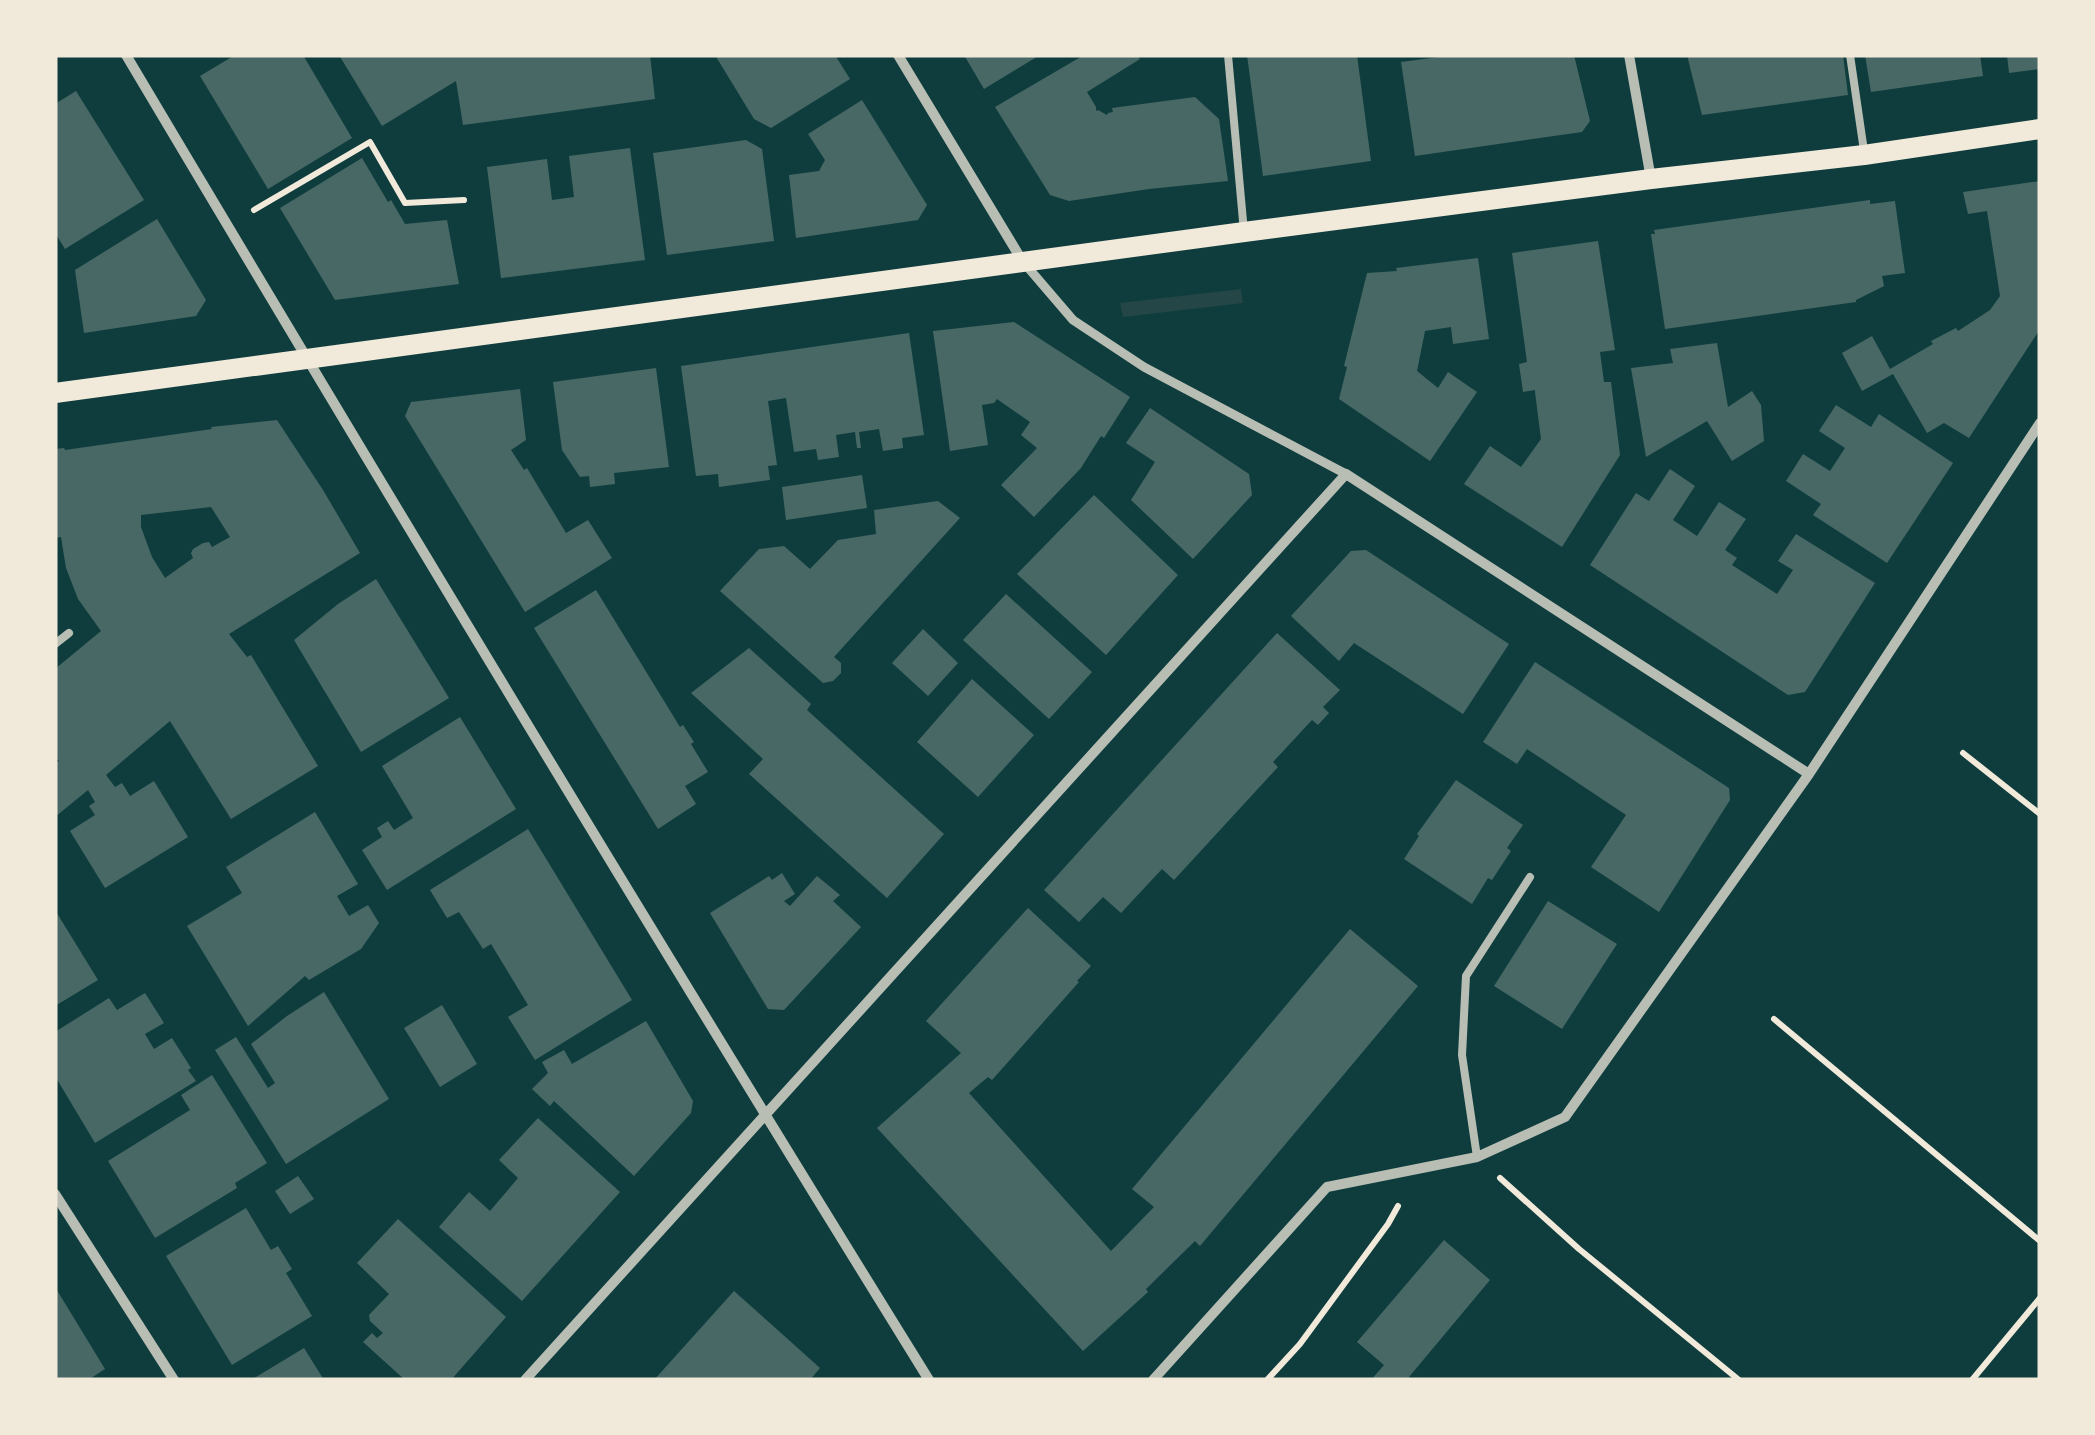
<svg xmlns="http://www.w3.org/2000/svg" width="2095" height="1435" font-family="Quicksand,sans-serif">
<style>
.green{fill:#244646}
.building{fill:#486865;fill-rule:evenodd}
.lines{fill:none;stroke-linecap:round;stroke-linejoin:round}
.path{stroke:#f1e9da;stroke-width:6}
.service{stroke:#b8beb3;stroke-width:8}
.pedestrian{stroke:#b8beb3;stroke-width:9}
.minor{stroke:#b8beb3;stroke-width:10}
.secondary{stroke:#f1e9da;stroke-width:20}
</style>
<rect width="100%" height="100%" fill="#0f3d3e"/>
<path class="green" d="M1241 289 1243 303 1123 317 1120 303Z"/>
<path class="building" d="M235 55H303L352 138 268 189 200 76Z
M339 55H650L655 99 463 125 456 81 382 126Z
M715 55H835L850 79 771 128 754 119Z
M964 55H1040L984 89Z
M1084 55H1137L1140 59 1087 92 1096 107V111L1098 110 1107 115 1108 113 1113 112 1112 108 1195 97 1219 119 1228 181 1149 189 1069 201 1050 195 995 107Z
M1247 55H1357L1371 161 1263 176Z
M1454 55H1574L1590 121 1582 132 1415 156 1401 62Z
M1687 55H1843L1848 95 1702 115Z
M1865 55H1980L1983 76 1871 92Z
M2007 55H2040V69L2009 73Z
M76 91 144 200 65 249 57 236 55 237V104Z
M862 100 927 205 918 220 796 238 789 175 819 171 825 160 808 134Z
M746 140 762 149 774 241 667 255 653 153Z
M630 148 645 260 501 278 487 167 547 159 552 200 574 197 569 156Z
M362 158 388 202 391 200 405 224 447 220 459 284 335 300 280 208Z
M2040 181V329L1969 438 1944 423 1927 433 1893 374 1862 391 1842 353 1872 336 1890 369 1933 344 1931 341 1956 328 1958 331 1990 310 2000 296 1987 211 1968 214 1963 192Z
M1870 200V204L1895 201 1905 273 1882 276 1884 286 1856 300V302L1665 329 1651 234H1655L1654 230Z
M157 219 206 300 196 316 84 333 75 270Z
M1598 241 1615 350 1600 352 1604 382H1611L1620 455 1562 547 1464 484 1490 446 1521 467 1541 439 1535 392V390L1523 392 1519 364 1527 362 1512 253Z
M1478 258 1489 339 1453 344 1451 327 1425 331 1417 371 1438 388 1448 372 1477 392 1430 461 1339 399 1347 367 1344 366 1367 273 1397 271 1396 268Z
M1014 322 1130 397 1104 438 1101 436 1081 468 1034 517 1001 485 1037 448 1021 435 1030 422 997 399 994 403 982 405 988 445 950 451 933 331Z
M909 333 924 435 902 438 903 448 883 451 879 429 859 432 861 448H857L855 432 836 435 839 457 818 460 816 449 794 452 786 398 768 401 777 465 768 466 770 480 719 487 718 474 696 476 681 366Z
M1717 343 1728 407 1752 391 1761 405 1764 441 1732 461 1707 421 1646 457 1631 368 1673 363 1670 349Z
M656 368 669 467 614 473 615 484 590 487 589 476 580 477 562 450 553 382Z
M520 389 526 440 511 450 524 470 527 468 566 533 588 520 612 558 525 612 405 416 411 402Z
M1836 405 1871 427 1879 414 1953 463 1887 563 1813 515 1821 504 1786 481 1803 454 1830 471 1845 448 1819 431Z
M1150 408 1249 474 1252 495 1193 559 1131 500 1155 462 1126 443Z
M277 420 323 490 360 553 229 634 247 657 251 655 318 766 231 819 170 721 106 775 115 787 122 783 130 796 154 781 188 837 105 888 70 831 95 815 89 806 95 802 88 790 55 817V764L59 761 55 757V669L101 631 78 599 66 568 61 537 55 538V449L64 448 65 450 212 429 211 427ZM211 507 230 537 212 547 209 542 203 543 193 549 191 553 193 558 165 578 152 557 141 527V515Z
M1670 469 1695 486 1673 520 1697 536 1719 502 1746 519 1725 550 1737 558 1732 565 1777 594 1793 570 1778 561 1796 534 1875 583 1805 692 1788 695 1590 565 1636 493 1649 501Z
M862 475 867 508 786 520 782 487Z
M1094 495 1178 575 1106 655 1017 574Z
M938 501 960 518 834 657 841 663V673L833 681 823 683 720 591 759 549 784 546 810 569 838 540 876 534 874 510Z
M1366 550 1509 644 1463 714 1354 643 1339 661 1291 616 1351 551Z
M376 579 449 698 361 752 294 640 338 604Z
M596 590 680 727 683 725 694 742 691 744 708 772 685 786 696 804 658 829 534 628Z
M1006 594 1092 672 1049 719 963 640Z
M923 629 958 663 928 696 892 663Z
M1277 633 1340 690 1323 707 1329 713 1318 725 1312 720 1273 762 1278 767 1174 880 1162 869 1121 913 1103 897 1079 922 1044 890Z
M749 648 811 704 807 710 944 834 887 898 749 774 763 759 691 693Z
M1535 662 1729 788 1730 800 1659 912 1591 867 1626 815 1527 749 1517 764 1483 742Z
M972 679 1034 735 978 797 917 742Z
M460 717 516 809 387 890 362 850 382 837 377 828 388 821 394 830 413 818 382 766Z
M1456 780 1523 825 1507 848 1511 851 1492 880 1488 878 1472 904 1404 859 1419 836 1417 834Z
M315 812 358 884 337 896 349 916 368 905 379 923 361 949 309 980 305 976 248 1026 187 926 242 893 226 867Z
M528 829 632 1000 535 1060 508 1017 528 1005 491 944 483 949 459 912 447 918 430 890Z
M782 873 795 894 784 901 790 906 817 876 840 895 833 901 861 927 784 1010 768 1009 710 913 769 876 772 880Z
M1548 901 1617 944 1562 1029 1494 986Z
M1028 908 1091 966 1077 981 1079 982 992 1080 988 1077 969 1093 1111 1251 1154 1207 1132 1189 1350 929 1418 986 1200 1246 1195 1241 1146 1289 1148 1292 1083 1351 877 1128 961 1053 926 1021Z
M55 910 98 980 55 1006Z
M324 992 389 1099 286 1164 215 1050 236 1037 268 1088 275 1083 251 1044 287 1016Z
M145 993 164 1023 145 1034 154 1049 172 1038 191 1068 188 1070 196 1081 95 1143 55 1076V1032L109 998 117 1010Z
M442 1005 477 1064 440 1087 404 1028Z
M646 1021 693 1101 691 1113 634 1176 554 1101 550 1106 532 1089 548 1073 542 1062 564 1050 572 1064Z
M212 1075 267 1163 235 1183 237 1188 155 1238 108 1161 190 1110 181 1095Z
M538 1118 620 1192 522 1301 439 1227 469 1192 490 1211 518 1178 499 1160Z
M298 1176 314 1199 290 1214 275 1191Z
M246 1208 271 1250 278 1246 292 1269 286 1273 312 1316 232 1365 166 1256Z
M398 1219 506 1317 451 1380H405L363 1342 372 1333 377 1338 383 1333 370 1321 369 1315 389 1294 357 1263Z
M1444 1240 1490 1280 1409 1377 1412 1380H1371L1384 1365 1357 1342Z
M55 1287 105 1369 88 1380H55Z
M734 1291 820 1368 810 1380H654Z
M304 1348 324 1380H251Z"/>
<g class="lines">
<path class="path" d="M254 210 370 142 405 203 464 200
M1963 753 2040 814
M1774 1019 2040 1241
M1500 1178 1579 1249 1739 1380
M1267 1380 1300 1344 1388 1224 1398 1206
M1972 1380 2040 1298"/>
<path class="service" d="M1228 55 1244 232
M1850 55 1864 151
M55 644 69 633
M1477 1157 1462 1055 1466 976 1530 877"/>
<path class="pedestrian" d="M1025 264 1073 320 1144 367 1346 474"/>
<path class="minor" d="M126 55C390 499 657 941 929 1380
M898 55 1023 262
M1629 55 1651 179
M55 1194 174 1380
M525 1380 1346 474 1809 774
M1153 1380 1327 1187 1477 1157 1565 1117 1809 774 2040 423"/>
<path class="secondary" d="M55 393 1244 232 1651 179 1864 155 2040 129"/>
</g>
<rect width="2095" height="1435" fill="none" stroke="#f1e9da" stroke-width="115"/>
</svg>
